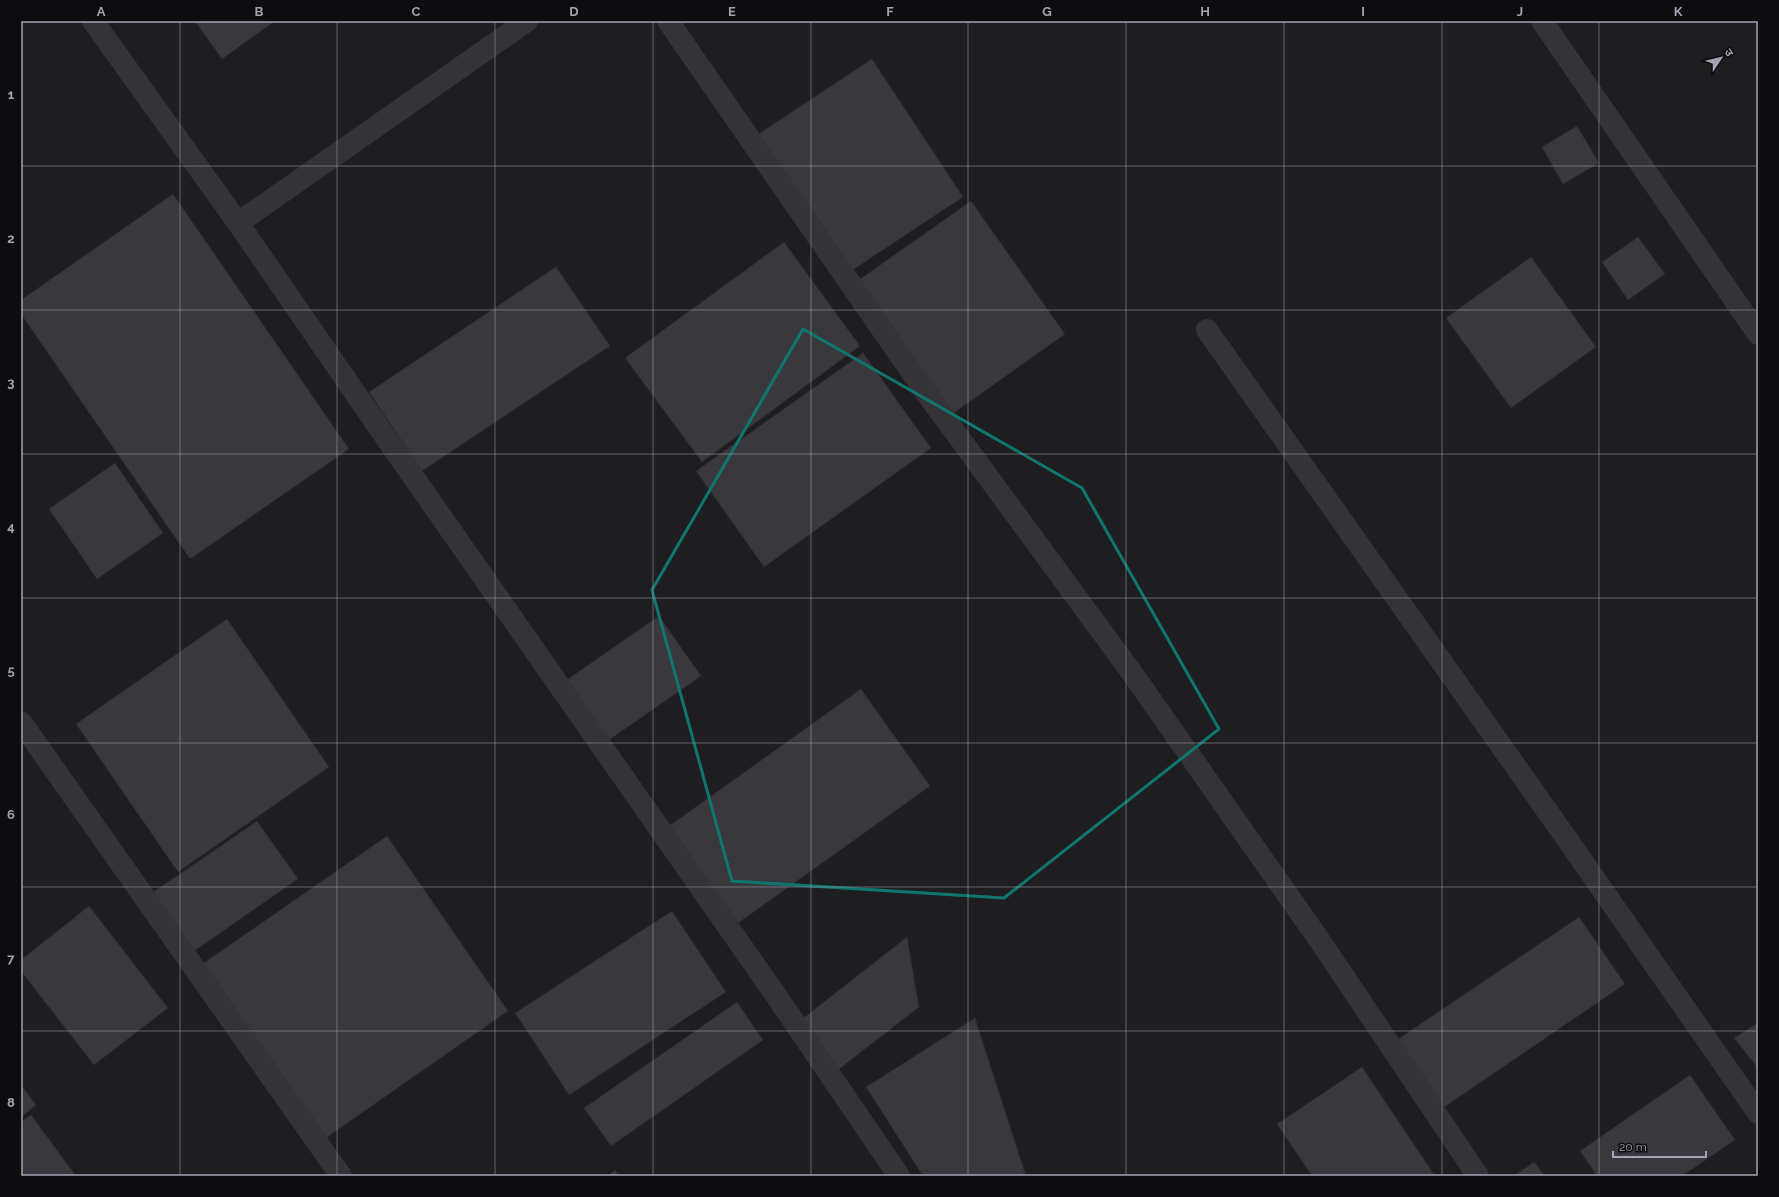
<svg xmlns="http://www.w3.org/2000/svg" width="1779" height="1197" font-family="Raleway,'Noto Sans Devanagari',sans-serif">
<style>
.built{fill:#1e1d20}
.building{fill:#39383d;stroke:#2c2b2f}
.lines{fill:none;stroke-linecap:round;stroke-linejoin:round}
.minor{stroke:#333338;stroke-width:22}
.marked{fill:none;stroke:#0f766e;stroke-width:3;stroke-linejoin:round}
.grid{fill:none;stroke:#a3a4b3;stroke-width:1;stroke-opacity:0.55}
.neatline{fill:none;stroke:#a3a4b3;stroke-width:1.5}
.grid-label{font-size:13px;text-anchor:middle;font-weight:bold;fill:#a3a4b3}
</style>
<rect width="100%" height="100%" fill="#121113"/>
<path class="built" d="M21 21H1758V1176H21Z"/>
<path class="building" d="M195 21H275L222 59Z
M872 59 963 197 845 275 754 137Z
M1577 126 1599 163 1563 184 1542 147Z
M173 194 349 449 190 559 21 314V300Z
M971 201 1065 334 951 415 856 282Z
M1638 237 1665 274 1628 300 1602 262Z
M784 242 860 346 702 462 625 358Z
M1531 257 1596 347 1511 408 1446 318Z
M556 267 610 346 422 471 369 392Z
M863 353 931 448 764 567 696 471Z
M115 463 163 533 97 579 49 509Z
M659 616 701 676 596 749 555 688Z
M227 619 329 767 178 872 76 724Z
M861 689 930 786 734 926 665 829Z
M257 821 298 879 187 956 146 897Z
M387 836 508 1011 320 1142 198 967Z
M89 906 168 1008 94 1065 21 971V960Z
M672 911 726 992 569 1095 515 1013Z
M1579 917 1625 984 1431 1116 1385 1048Z
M907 937 919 1007 834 1073 796 1024Z
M737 1002 763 1040 611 1146 584 1108Z
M975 1018 1026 1176H923L866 1087Z
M1758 1023V1068L1734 1038Z
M1362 1067 1435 1176H1312L1277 1124Z
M1690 1075 1735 1140 1682 1176H1597L1580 1151Z
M21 1085 36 1105 21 1117Z
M31 1115 76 1176H21V1122Z
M1534 1162 1545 1176H1514Z
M615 1170 619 1176H607Z"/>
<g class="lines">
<path class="minor" d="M93 21 238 223 382 432 775 994 899 1176
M668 21 922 387 1132 673 1320 941 1478 1176
M1542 21 1758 334
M238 223 527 21
M1207 330 1567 839 1758 1113
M21 722 341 1176"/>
</g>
<path class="marked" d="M803 329 1082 488 1219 729 1004 898 732 881 652 590Z"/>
<path class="grid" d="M180 21V1176M337 21V1176M495 21V1176M653 21V1176M811 21V1176M968 21V1176M1126 21V1176M1284 21V1176M1442 21V1176M1599 21V1176M21 166H1758M21 310H1758M21 454H1758M21 598H1758M21 743H1758M21 887H1758M21 1031H1758"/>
<rect width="1779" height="1197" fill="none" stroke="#0d0c0e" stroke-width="44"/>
<g transform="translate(1721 58) rotate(55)" stroke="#0d0c0e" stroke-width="3" paint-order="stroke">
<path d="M0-3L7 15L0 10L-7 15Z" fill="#a3a4b3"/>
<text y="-6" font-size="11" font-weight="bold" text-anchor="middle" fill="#a3a4b3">उ</text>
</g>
<path d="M1613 1151v6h93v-6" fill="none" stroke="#a3a4b3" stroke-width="2"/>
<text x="1619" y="1151" font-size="12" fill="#a3a4b3" stroke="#0d0c0e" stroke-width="3" paint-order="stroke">20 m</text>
<rect x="22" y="22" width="1735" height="1153" class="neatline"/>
<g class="grid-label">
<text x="101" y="16">A</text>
<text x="259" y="16">B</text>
<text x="416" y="16">C</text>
<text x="574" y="16">D</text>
<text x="732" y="16">E</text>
<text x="890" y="16">F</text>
<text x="1047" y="16">G</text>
<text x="1205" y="16">H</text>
<text x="1363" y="16">I</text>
<text x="1520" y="16">J</text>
<text x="1678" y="16">K</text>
<text x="11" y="99">1</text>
<text x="11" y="243">2</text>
<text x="11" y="387">3</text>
<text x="11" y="531">4</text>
<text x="11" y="675">5</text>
<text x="11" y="819">6</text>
<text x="11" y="963">7</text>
<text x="11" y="1107">8</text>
</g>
</svg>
